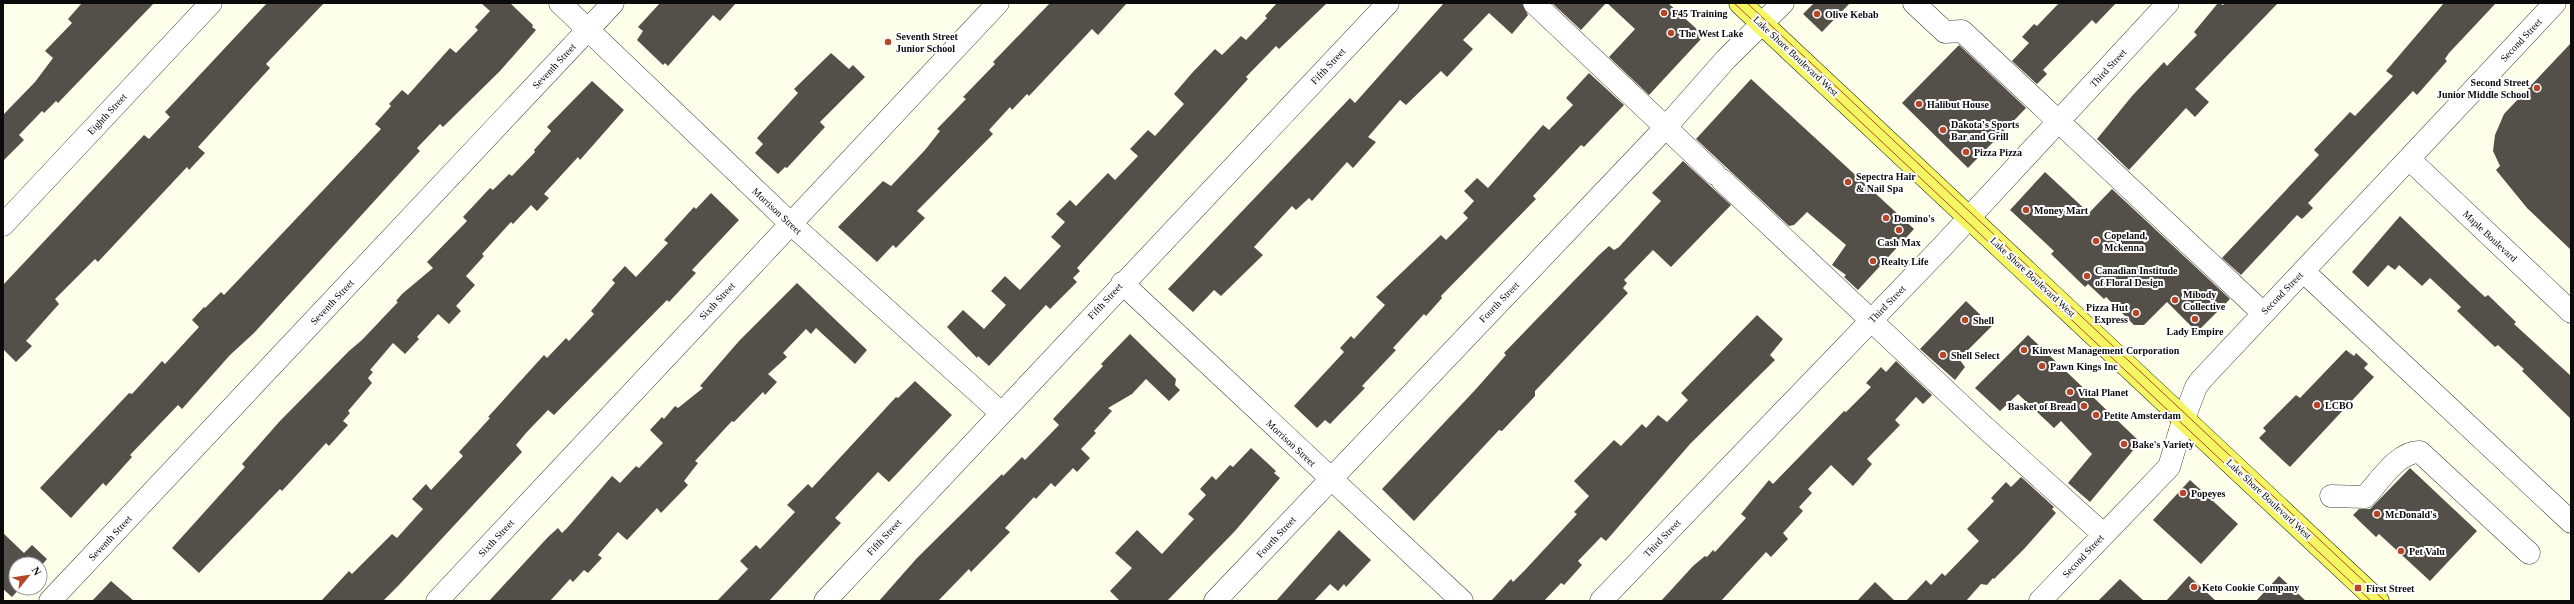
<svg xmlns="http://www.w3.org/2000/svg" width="2574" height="604" font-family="Georgia,serif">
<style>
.building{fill:#544f48}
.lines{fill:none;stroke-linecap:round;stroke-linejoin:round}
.minor-casing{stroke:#3e3e3e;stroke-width:23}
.major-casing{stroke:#1c1c1c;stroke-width:23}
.minor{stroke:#fff;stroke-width:22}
.major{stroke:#f4f663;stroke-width:22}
.tram{stroke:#b74527;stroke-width:1}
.poi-dot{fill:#b74527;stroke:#fff;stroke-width:1.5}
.labels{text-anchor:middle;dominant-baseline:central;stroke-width:4;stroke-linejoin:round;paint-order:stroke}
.poi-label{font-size:10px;font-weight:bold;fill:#0b0b0b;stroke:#fff;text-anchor:start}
.street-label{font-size:10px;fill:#0b0b0b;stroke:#fff}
</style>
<rect width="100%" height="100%" fill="#fdffea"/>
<path class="building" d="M82 3H154L58 103 56 101 44 113 42 111 19 135 24 140 3 161V115L35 82 53 58 45 51 72 23 68 19Z
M267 3H324L266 64 270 68 198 147 205 153 189 170 187 167 98 262 95 259 55 299 59 304 26 341 32 346 16 362 3 349V285L144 135 149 139 170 117 165 112Z
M481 3H510L533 25 532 27 536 30 500 71 443 127 440 124 417 148 420 151 254 333 230 355 182 409 178 405 130 455 132 457 106 486 103 483 71 518 40 488 129 393 132 394 162 361 165 364 199 327 192 320 204 307 205 308 221 292 224 295 381 129 375 124 391 106 389 104 402 90 408 95 450 48 456 53 478 30 475 27 490 11Z
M660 3H736L720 21 713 15 668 66 665 63 663 65 637 40 643 31 638 27Z
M1050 3H1127L1098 35 1092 29 1029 96 1027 94 1012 110 1010 107 989 130 993 134 917 211 925 218 896 248 893 245 877 262 838 227 883 181 891 186 925 150 940 131 937 129 966 99 963 97 995 64 993 62Z
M1277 3H1327L1279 49 1276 46 1246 77 1248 79 1077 268 1080 271 1073 278 1077 282 1050 309 1046 305 989 366 978 356 977 358 947 327 963 310 984 329 1006 305 991 291 1005 276 1020 290 1061 246 1051 237 1065 222 1056 214 1070 200 1076 206 1108 173 1115 180 1138 156 1130 149 1148 130 1155 136 1184 104 1174 94 1192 73 1215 49 1222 55 1241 36 1246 40 1267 18 1265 16Z
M1444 3H1522L1528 15 1512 34 1489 13 1463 40 1473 49 1447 77 1441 71 1406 105 1400 100 1368 137 1376 142 1353 168 1347 162 1312 201 1309 198 1296 210 1292 206 1254 247 1263 255 1221 296 1214 290 1193 312 1168 289 1350 98 1355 103Z
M1552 3H1606L1581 30Z
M1607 3H1668L1700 32 1701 39 1649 95 1609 57 1635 29Z
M1814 3H1850L1822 32 1803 14Z
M2059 3H2116L2096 24 2092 20 2043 70 2047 74 2037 84 2012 61 2029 43 2022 37 2034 24 2037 26Z
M2218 3 2223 5 2225 3H2278L2195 89 2209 102 2195 117 2186 108 2129 170 2097 139 2132 96 2164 62 2167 66 2169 64 2192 40 2197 35 2194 32Z
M2444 3H2496L2449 53 2445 59 2447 61 2417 95 2413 91 2310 201 2308 203 2313 208 2302 219 2297 215 2241 275 2222 258 2319 155 2314 150 2350 112 2355 116 2393 76 2386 71Z
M2571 43V250L2527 208 2496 170 2500 166 2493 151 2495 135 2504 114Z
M1959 45 2026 108 1968 168 1902 103Z
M831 53 849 69 853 65 865 77 820 122 825 127 787 168 785 167 778 174 755 153 763 144 757 138 798 93 794 89Z
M1589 73 1624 105 1584 147 1581 145 1533 196 1536 199 1441 296 1442 298 1426 316 1424 314 1393 348 1396 350 1362 386 1365 388 1330 424 1325 420 1317 428 1294 406 1344 352 1340 348 1351 336 1354 339 1385 305 1376 297 1441 235 1446 240 1468 218 1463 213 1474 201 1464 191 1477 178 1488 188 1543 125 1549 130 1573 105 1566 98Z
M1751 79 1914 229 1858 290 1844 277 1846 275 1832 265 1846 245 1807 212 1794 225 1789 226 1696 139Z
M592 81 624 110 580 160 578 157 544 194 549 198 537 211 531 205 513 224 511 222 482 254 484 256 466 276 475 285 456 306 461 311 449 324 438 314 417 337 419 339 405 354 393 343 370 370 373 372 368 378 372 383 348 411 350 413 343 421 348 425 329 446 326 443 282 491 280 489 199 573 172 548 245 467 242 464 279 422 349 351 362 340 398 302 396 301 402 294 433 268 427 262 467 221 463 217 490 188 493 190 509 174 512 176 535 152 534 150 551 131 547 127Z
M1683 161 1731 205 1671 267 1653 250 1624 280 1627 283 1623 288 1628 293 1535 391V396L1502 431 1499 430 1414 521 1382 489 1476 389 1506 355 1504 353 1598 256 1609 246 1614 250 1619 247 1661 201 1652 193Z
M2045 172 2089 213 2112 189 2230 299 2197 332 2167 302 2144 325H2134L2106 297 2104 299 2088 284 2085 287 2051 254 2054 251 2010 210Z
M711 193 739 220 692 270 696 273 669 302 667 300 554 415 548 410 526 433 516 445 522 452 399 585 383 601H321L349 571 352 574 392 534 397 538 423 509 412 499 426 484 431 490 463 456 459 452 490 418 488 417 544 355 547 358 566 338 569 341 594 314 591 311 615 283 612 280 625 266 636 277 668 243 664 240 694 207 696 209Z
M2400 216 2471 284 2485 297 2488 295 2516 322 2514 324 2571 376V419L2522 371 2524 369 2498 345 2495 347 2457 311 2461 307 2430 278 2422 286 2399 265 2395 270 2388 265 2368 287 2352 272Z
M797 283 867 350 855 364 816 328 811 334 806 329 783 353 787 357 768 374 777 382 765 395 763 392 734 422 732 421 695 461 698 463 684 481 688 485 661 513 657 508 627 540 618 532 598 555 602 558 588 573 584 570 573 582 570 579 550 601H489L548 537 558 528 562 533 568 527 612 476 620 483 636 466 639 468 663 443 650 430 662 417 664 419 675 406 678 408 703 388 700 386 739 341Z
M1966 301 1992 326 1959 359 1965 367 1955 380 1920 349Z
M1757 315 1783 339 1770 355 1775 360 1690 444 1606 541 1601 537 1578 561 1582 565 1564 585 1561 583 1544 601H1491L1511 579 1513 582 1525 570 1577 514 1574 512 1589 496 1574 481 1614 440 1621 446 1642 424 1646 428 1658 415 1667 422 1688 400 1681 393Z
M1130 334 1176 379 1175 385 1180 390 1169 401 1146 379 1132 394 1108 408 1112 411 1094 431 1096 433 1081 449 1090 458 1077 472 1073 468 1055 487 1051 483 1036 499 1034 497 1005 528 1010 532 971 572 969 569 938 601H879L917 558 1002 474 1003 476 1022 457 1025 460 1059 425 1053 419 1103 366 1101 364Z
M2028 335 2140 442 2090 502 2068 483 2092 454 2061 421 2054 428 2018 394 2000 411 1975 388Z
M2346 350 2354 356 2356 353 2368 364 2364 368 2374 377 2290 467 2259 438 2266 431 2263 428 2296 395 2300 398Z
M1896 361 1932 395 1923 404 1916 397 1895 420 1900 425 1867 459 1872 464 1853 486 1831 465 1808 489 1812 493 1799 507 1803 511 1783 533 1788 539 1771 557 1766 552 1721 601H1661L1693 566 1705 556 1707 557 1713 550 1715 552 1746 518 1741 514 1769 480 1773 484 1844 411 1846 412 1871 387 1866 383 1881 367 1886 372Z
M915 381 952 415 889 482 878 472 835 518 841 523 769 601H717L748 569 740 561 756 545 760 549 795 512 787 505 808 484 812 488 896 397 898 398Z
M1251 448 1276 471 1274 473 1280 478 1235 531 1167 601H1120L1110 591 1132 568 1115 553 1137 530 1162 554 1194 519 1188 514 1206 495 1200 489 1212 476 1216 480 1230 465 1233 467Z
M2410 468 2477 531 2430 581 2379 534 2376 537 2353 515 2359 509H2370L2374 505Z
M2021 477 2054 507 2052 509 2056 513 2024 549 1994 579 1993 578 1987 585 1981 584 1966 601H1906L1926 580 1931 585 1942 573 1945 576 1979 541 1967 529 1994 501 1991 498 2006 482 2011 487Z
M2190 480 2238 524 2201 564 2153 520Z
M1339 530 1371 560 1346 587 1344 584 1338 591 1330 584 1314 601H1276Z
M3 533 24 553 32 545 47 559 40 567V564H16V588H20L12 597 3 589Z
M2189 576 2216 601H2166Z
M2279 576 2306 601H2256Z
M2120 579 2144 601H2098Z
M111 581 134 601H92Z
M1875 582 1895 601H1857Z"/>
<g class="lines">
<g class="minor-casing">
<path id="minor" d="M560 3 790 223 1000 412
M1534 3 1715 174
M1914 3 1945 32 1962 31 2263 313
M2409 159 2571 312
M1722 180 1979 422 2103 534
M3 225 211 3
M2303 271 2571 522
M1122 283 1462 601
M2331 496 2365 497C2379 482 2398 451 2420 452L2529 553
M50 601 613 3
M437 601 998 3
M825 601 1388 3
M1215 601 1666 127 1726 59 1783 3
M1601 601 1942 247 2168 3
M2040 601 2169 467 2182 424 2196 387 2201 380 2555 3"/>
</g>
<g class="major-casing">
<path id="major" d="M1740 3 2378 601"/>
</g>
<use href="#minor" class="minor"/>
<use href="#major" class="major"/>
<path class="tram" d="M1734 3 2371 601
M1747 3 2385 601"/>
</g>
<g class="poi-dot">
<circle cx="1664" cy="13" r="4"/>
<circle cx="1817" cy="14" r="4"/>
<circle cx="1671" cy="33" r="4"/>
<circle cx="888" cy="42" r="4"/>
<circle cx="2537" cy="88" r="4"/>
<circle cx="1919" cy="104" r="4"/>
<circle cx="1943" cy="130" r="4"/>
<circle cx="1966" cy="152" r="4"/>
<circle cx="1848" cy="182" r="4"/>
<circle cx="2026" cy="210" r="4"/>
<circle cx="1886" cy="218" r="4"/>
<circle cx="1899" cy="230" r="4"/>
<circle cx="2096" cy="241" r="4"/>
<circle cx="1873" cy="261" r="4"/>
<circle cx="2087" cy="276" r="4"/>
<circle cx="2175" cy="300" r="4"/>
<circle cx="2136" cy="313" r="4"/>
<circle cx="2195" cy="319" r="4"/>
<circle cx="1965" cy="320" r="4"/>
<circle cx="2024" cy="350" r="4"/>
<circle cx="1943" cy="355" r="4"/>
<circle cx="2042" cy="366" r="4"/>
<circle cx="2070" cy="392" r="4"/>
<circle cx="2317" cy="405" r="4"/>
<circle cx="2084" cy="406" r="4"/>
<circle cx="2096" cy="415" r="4"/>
<circle cx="2124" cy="444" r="4"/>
<circle cx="2183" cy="493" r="4"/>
<circle cx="2377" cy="514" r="4"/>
<circle cx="2401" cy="551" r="4"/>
<circle cx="2194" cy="587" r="4"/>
<rect x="2354" y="584" width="8" height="8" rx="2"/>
</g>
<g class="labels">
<g class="poi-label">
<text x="1672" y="13">F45 Training</text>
<text x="1825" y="14">Olive Kebab</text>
<text x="1679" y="33">The West Lake</text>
<text x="896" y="36">Seventh Street<tspan x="896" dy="12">Junior School</tspan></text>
<text x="2529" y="82" text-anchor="end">Second Street<tspan x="2529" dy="12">Junior Middle School</tspan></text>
<text x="1927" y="104">Halibut House</text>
<text x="1951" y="124">Dakota's Sports<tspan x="1951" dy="12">Bar and Grill</tspan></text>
<text x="1974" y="152">Pizza Pizza</text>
<text x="1856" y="176">Sepectra Hair<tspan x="1856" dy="12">&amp; Nail Spa</tspan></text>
<text x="2034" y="210">Money Mart</text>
<text x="1894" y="218">Domino's</text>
<text x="2104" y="235">Copeland,<tspan x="2104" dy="12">Mckenna</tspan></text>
<text x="1899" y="242" text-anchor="middle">Cash Max</text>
<text x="1881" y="261">Realty Life</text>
<text x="2095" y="270">Canadian Institude<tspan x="2095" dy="12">of Floral Design</tspan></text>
<text x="2183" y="294">Mibody<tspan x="2183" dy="12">Collective</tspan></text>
<text x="2128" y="307" text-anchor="end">Pizza Hut<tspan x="2128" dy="12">Express</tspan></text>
<text x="1973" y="320">Shell</text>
<text x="2195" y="331" text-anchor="middle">Lady Empire</text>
<text x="2032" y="350">Kinvest Management Corporation</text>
<text x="1951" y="355">Shell Select</text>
<text x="2050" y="366">Pawn Kings Inc</text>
<text x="2078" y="392">Vital Planet</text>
<text x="2325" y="405">LCBO</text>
<text x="2076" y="406" text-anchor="end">Basket of Bread</text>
<text x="2104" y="415">Petite Amsterdam</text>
<text x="2132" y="444">Bake's Variety</text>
<text x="2191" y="493">Popeyes</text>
<text x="2385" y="514">McDonald's</text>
<text x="2409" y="551">Pet Valu</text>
<text x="2202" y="587">Keto Cookie Company</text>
<text x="2366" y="588">First Street</text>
</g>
<g class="street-label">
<text transform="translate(2521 40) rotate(-47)">Second Street</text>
<text transform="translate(1796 56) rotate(43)">Lake Shore Boulevard West</text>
<text transform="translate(554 66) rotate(-47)">Seventh Street</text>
<text transform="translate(1328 66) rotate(-47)">Fifth Street</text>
<text transform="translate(2108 68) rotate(-47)">Third Street</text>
<text transform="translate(107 114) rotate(-47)">Eighth Street</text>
<text transform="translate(777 211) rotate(43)">Morrison Street</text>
<text transform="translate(2490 236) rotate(43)">Maple Boulevard</text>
<text transform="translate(2033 277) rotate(43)">Lake Shore Boulevard West</text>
<text transform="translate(2282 293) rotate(-46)">Second Street</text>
<text transform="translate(717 301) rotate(-47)">Sixth Street</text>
<text transform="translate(1105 301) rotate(-47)">Fifth Street</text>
<text transform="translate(332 302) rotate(-47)">Seventh Street</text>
<text transform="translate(1499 302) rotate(-46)">Fourth Street</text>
<text transform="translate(1887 304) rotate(-46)">Third Street</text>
<text transform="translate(1291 443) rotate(43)">Morrison Street</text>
<text transform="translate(2269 499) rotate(43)">Lake Shore Boulevard West</text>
<text transform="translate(884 537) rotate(-47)">Fifth Street</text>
<text transform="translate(1276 537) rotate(-47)">Fourth Street</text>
<text transform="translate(110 538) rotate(-47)">Seventh Street</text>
<text transform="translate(496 538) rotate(-47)">Sixth Street</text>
<text transform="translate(1662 538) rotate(-46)">Third Street</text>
<text transform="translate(2083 556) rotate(-47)">Second Street</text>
</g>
</g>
<rect width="2574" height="604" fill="none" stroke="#0b0b0b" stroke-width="8"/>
<g transform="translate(28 576) rotate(60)"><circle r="19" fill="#ffffff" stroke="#9d9d9d"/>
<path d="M0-3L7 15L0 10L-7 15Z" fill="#b74527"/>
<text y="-6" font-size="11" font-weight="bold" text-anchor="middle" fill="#0b0b0b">N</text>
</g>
</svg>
